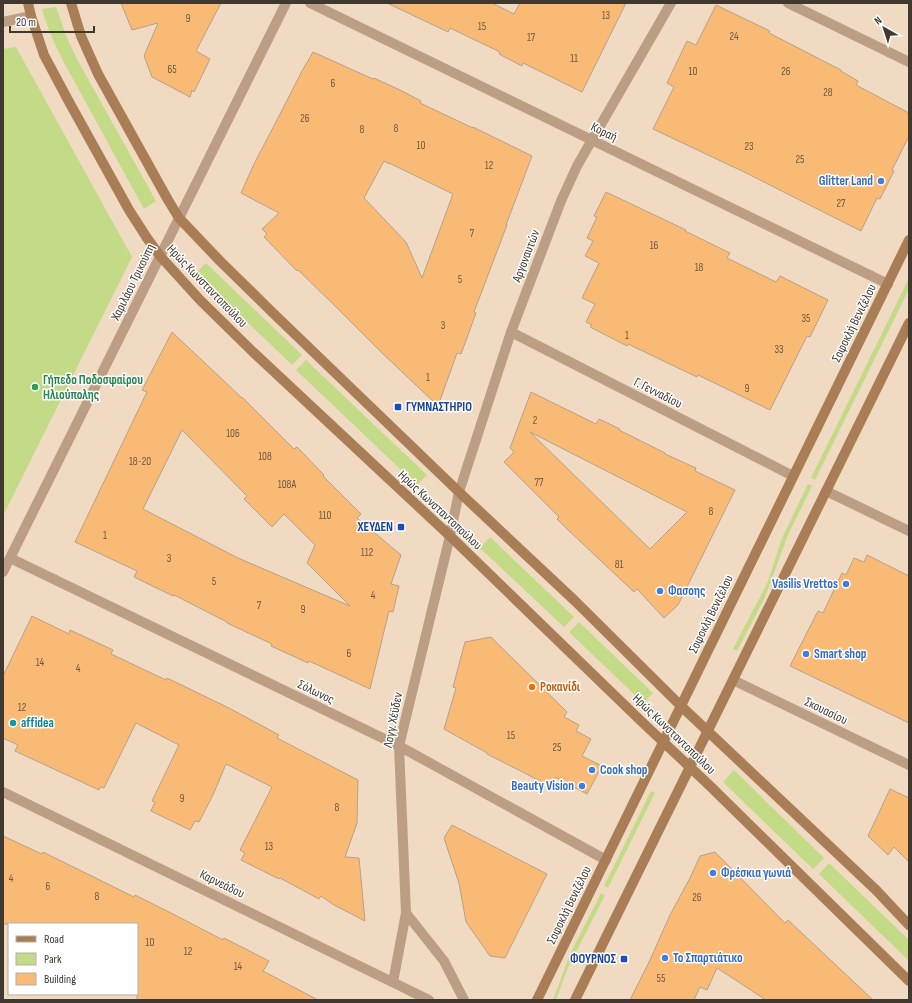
<svg xmlns="http://www.w3.org/2000/svg" width="912" height="1003" font-family="'Sofia Sans Condensed',sans-serif">
<style>
.green{fill:#c3db87}
.building{fill:#f9ba75;stroke:#b7a18b;fill-rule:evenodd}
.lines{fill:none;stroke-linecap:round;stroke-linejoin:round}
.street{stroke:#bc9e84;stroke-width:10}
.secondary{stroke:#a97e56;stroke-width:10}
.shop-dot{fill:#3f7fe0;stroke:#fff;stroke-width:1.5}
.leisure-dot{fill:#2e9e5b;stroke:#fff;stroke-width:1.5}
.transit-dot{fill:#1a4fb4;stroke:#fff;stroke-width:1.5}
.food-dot{fill:#e8710a;stroke:#fff;stroke-width:1.5}
.culture-dot{fill:#0f9aa8;stroke:#fff;stroke-width:1.5}
.labels{text-anchor:middle;dominant-baseline:central;stroke-width:3;stroke-linejoin:round;paint-order:stroke}
.number-label{font-size:11px;fill:#6f5940}
.street-label{font-size:13px;fill:#41392f;stroke:#fff}
.shop-label{font-size:13px;font-weight:bold;fill:#366cbe;stroke:#fff;text-anchor:start}
.leisure-label{font-size:13px;font-weight:bold;fill:#27864d;stroke:#fff;text-anchor:start}
.transit-label{font-size:13px;font-weight:bold;fill:#164399;stroke:#fff;text-anchor:end}
.food-label{font-size:13px;font-weight:bold;fill:#c56008;stroke:#fff;text-anchor:start}
.culture-label{font-size:13px;font-weight:bold;fill:#0d838f;stroke:#fff;text-anchor:start}
</style>
<rect width="100%" height="100%" fill="#f0dac2"/>
<path class="green" d="M56 7 67 38 78 61 156 201 144 209C124 173 105 137 85 101 69 71 51 42 42 9Z
M16 47 132 257 3 516V49Z
M206 263 302 355 292 365 196 273Z
M909 278V289L815 480 811 478Z
M306 360 427 475 417 485 296 370Z
M808 484 812 486 788 535 765 597 737 651 733 649 761 595 768 581 782 538Z
M490 537 574 617 564 627 480 548Z
M579 622 653 693 643 703 569 632Z
M734 770 824 858 813 869 723 782Z
M651 791 655 793 608 888 604 886Z
M829 863 909 940V961L819 874Z
M601 893 605 895 567 970 556 1000H553L570 954Z"/>
<path class="building" d="M121 3H221L196 51 210 59 194 92 192 90 190 97 152 77 144 56 158 23 132 30Z
M387 3H492L514 14 520 3H626L582 92 523 63 522 66 499 54 500 52 450 28 448 32Z
M716 5 770 31 769 33 841 70V71L858 81 856 85 909 113V136L892 170 894 171 880 199 877 198 861 231 742 171 653 129 674 87 667 83 687 41 696 45Z
M313 52 373 79 374 78 402 91 421 101 420 103 473 128V127L532 156 506 225H507L474 312 476 313 461 354 457 353 438 406 381 352 332 303 298 270 297 271 264 237 267 234 262 229 279 213 241 193 254 164 278 118 302 71ZM384 161 389 164V163L453 194 422 278 406 242 364 198Z
M606 192 686 230 685 231 730 253 727 258 776 282 780 276 828 300 810 337 807 336 770 410 698 375 697 377 628 344 627 346 590 327 592 325 586 322 595 304 582 298 599 263 585 256 593 241 587 238 597 217 594 216Z
M172 332 242 398V397L294 449 297 447 324 475 323 476 361 514 357 518 401 555 391 584 399 586 393 612 389 611 370 689 309 661 308 663 271 646 272 644 227 623V622L174 595 173 596 134 577 137 571 75 542 147 392 142 390ZM182 430 247 496 244 499 272 527 284 514 315 545 307 563 350 606 238 558 143 509Z
M531 392 596 424 599 419 620 429 619 430 665 453V454L696 468 695 471 735 490 678 605 664 618 637 589 634 592 566 528 557 519 559 517 504 462 514 452 510 448ZM530 432 687 512 650 549Z
M867 555 909 576V723L790 666 818 611 823 613 842 573 846 575 854 558 864 562Z
M32 616 69 634 70 630 113 650 111 654 166 680 167 678 229 708 279 735 277 738 358 780 357 823 345 857 359 858 365 921 334 905 321 896 319 899 280 878 279 879 241 860 245 853 240 850 272 787 226 764 213 795 199 822 195 821 190 830 151 811 155 802 152 801 179 745 136 723 104 788 100 787 99 790 15 751 18 745 3 738V676Z
M491 637 567 712 564 717 579 725 576 731 591 739 582 756 602 766 587 794 555 777 550 786 487 754V753L444 729 456 688 453 687 465 642Z
M890 789 909 798V862L894 847 888 855 868 836Z
M452 825 547 874 505 958 490 956 466 922 459 883 444 838Z
M3 836 42 854 43 852 134 897 135 895 173 914 223 940 224 938 269 961 263 971 318 1000H137V924H3Z
M715 852 785 923 788 920 873 1000H766L717 968 707 990 700 987 694 1000H630L650 960 670 915 690 878 700 856Z"/>
<g class="lines">
<path class="street" d="M310 3 888 284
M788 3 909 62
M3 22 31 16
M511 332 793 476
M826 491 909 531
M10 558 399 746 606 860
M3 572 286 3
M733 680 909 765
M3 792 429 1000
M393 982 406 913
M464 1000 444 961 406 913 399 746 450 536 459 492 511 332 561 201 577 166 671 3"/>
<path class="secondary" d="M28 3 31 16 44 55 68 100 129 210 147 238 160 256 200 300 253 352 450 536 641 721 710 786 909 981
M71 3 81 36 98 74 168 200 179 218 220 261 273 313 459 492 574 600 681 706 876 890 909 925
M537 1000 909 240
M575 1000 909 323"/>
</g>
<g class="shop-dot">
<circle cx="881" cy="181" r="4"/>
<circle cx="846" cy="584" r="4"/>
<circle cx="660" cy="591" r="4"/>
<circle cx="806" cy="654" r="4"/>
<circle cx="592" cy="770" r="4"/>
<circle cx="582" cy="786" r="4"/>
<circle cx="713" cy="873" r="4"/>
<circle cx="665" cy="958" r="4"/>
</g>
<circle class="leisure-dot" cx="35" cy="387" r="4"/>
<g class="transit-dot">
<rect x="394" y="403" width="8" height="8" rx="2"/>
<rect x="397" y="523" width="8" height="8" rx="2"/>
<rect x="620" y="955" width="8" height="8" rx="2"/>
</g>
<circle class="food-dot" cx="532" cy="687" r="4"/>
<circle class="culture-dot" cx="13" cy="723" r="4"/>
<g class="labels">
<g class="number-label">
<text x="606" y="15">13</text>
<text x="188" y="18">9</text>
<text x="482" y="26">15</text>
<text x="734" y="36">24</text>
<text x="531" y="37">17</text>
<text x="574" y="58">11</text>
<text x="172" y="69">65</text>
<text x="693" y="71">10</text>
<text x="786" y="71">26</text>
<text x="333" y="83">6</text>
<text x="828" y="92">28</text>
<text x="305" y="118">26</text>
<text x="396" y="128">8</text>
<text x="362" y="129">8</text>
<text x="421" y="145">10</text>
<text x="749" y="146">23</text>
<text x="800" y="159">25</text>
<text x="489" y="165">12</text>
<text x="841" y="203">27</text>
<text x="472" y="233">7</text>
<text x="654" y="245">16</text>
<text x="699" y="267">18</text>
<text x="460" y="279">5</text>
<text x="806" y="318">35</text>
<text x="443" y="325">3</text>
<text x="627" y="335">1</text>
<text x="779" y="349">33</text>
<text x="428" y="377">1</text>
<text x="747" y="388">9</text>
<text x="535" y="420">2</text>
<text x="233" y="433">106</text>
<text x="265" y="456">108</text>
<text x="140" y="461">18-20</text>
<text x="539" y="482">77</text>
<text x="287" y="484">108Α</text>
<text x="711" y="511">8</text>
<text x="325" y="515">110</text>
<text x="105" y="535">1</text>
<text x="367" y="552">112</text>
<text x="169" y="558">3</text>
<text x="619" y="564">81</text>
<text x="214" y="581">5</text>
<text x="373" y="595">4</text>
<text x="259" y="605">7</text>
<text x="303" y="609">9</text>
<text x="349" y="653">6</text>
<text x="40" y="662">14</text>
<text x="78" y="668">4</text>
<text x="22" y="707">12</text>
<text x="511" y="735">15</text>
<text x="557" y="747">25</text>
<text x="182" y="798">9</text>
<text x="337" y="807">8</text>
<text x="269" y="846">13</text>
<text x="11" y="878">4</text>
<text x="48" y="886">6</text>
<text x="97" y="896">8</text>
<text x="697" y="897">26</text>
<text x="150" y="942">10</text>
<text x="188" y="951">12</text>
<text x="238" y="966">14</text>
<text x="661" y="978">55</text>
</g>
<g class="street-label">
<text transform="translate(604 132) rotate(26)">Κοραή</text>
<text transform="translate(526 256) rotate(-69)">Αργοναυτών</text>
<text transform="translate(133 282) rotate(-64)">Χαριλάου Τρικούπη</text>
<text transform="translate(207 286) rotate(46)">Ηρώς Κωνσταντοπούλου</text>
<text transform="translate(854 323) rotate(-64)">Σοφοκλή Βενιζέλου</text>
<text transform="translate(658 393) rotate(27)">Γ. Γενναδίου</text>
<text transform="translate(440 510) rotate(43)">Ηρώς Κωνσταντοπούλου</text>
<text transform="translate(711 614) rotate(-64)">Σοφοκλή Βενιζέλου</text>
<text transform="translate(316 692) rotate(26)">Σόλωνος</text>
<text transform="translate(826 711) rotate(26)">Σκουασίου</text>
<text transform="translate(393 720) rotate(-79)">Λογγ. Χέϋδεν</text>
<text transform="translate(674 734) rotate(44)">Ηρώς Κωνσταντοπούλου</text>
<text transform="translate(222 884) rotate(26)">Καρνεάδου</text>
<text transform="translate(569 905) rotate(-64)">Σοφοκλή Βενιζέλου</text>
</g>
<g class="shop-label">
<text x="873" y="181" text-anchor="end">Glitter Land</text>
<text x="838" y="584" text-anchor="end">Vasilis Vrettos</text>
<text x="668" y="591">Φασοης</text>
<text x="814" y="654">Smart shop</text>
<text x="600" y="770">Cook shop</text>
<text x="574" y="786" text-anchor="end">Beauty Vision</text>
<text x="721" y="873">Φρέσκια γωνιά</text>
<text x="673" y="958">Το Σπαρτιάτικο</text>
</g>
<g class="leisure-label">
<text x="43" y="380">Γήπεδο Ποδοσφαίρου<tspan x="43" dy="15">Ηλιούπολης</tspan></text>
</g>
<g class="transit-label">
<text x="406" y="407" text-anchor="start">ΓΥΜΝΑΣΤΗΡΙΟ</text>
<text x="393" y="527">ΧΕΥΔΕΝ</text>
<text x="616" y="959">ΦΟΥΡΝΟΣ</text>
</g>
<g class="food-label">
<text x="540" y="687">Ροκανίδι</text>
</g>
<g class="culture-label">
<text x="21" y="723">affidea</text>
</g>
</g>
<rect width="912" height="1003" fill="none" stroke="#41392f" stroke-width="8"/>
<rect x="8" y="923" width="130" height="72" fill="#ffffff" stroke="#b3b0ac"/>
<rect x="16" y="936" width="20" height="6" fill="#a97e56" stroke="#b3b0ac"/>
<text x="44" y="943" font-size="12" fill="#41392f">Road</text>
<rect x="16" y="953" width="20" height="12" fill="#c3db87" stroke="#b3b0ac"/>
<text x="44" y="963" font-size="12" fill="#41392f">Park</text>
<rect x="16" y="973" width="20" height="12" fill="#f9ba75" stroke="#b3b0ac"/>
<text x="44" y="983" font-size="12" fill="#41392f">Building</text>
<g transform="translate(884 28) rotate(321)" stroke="#ffffff" stroke-width="3" paint-order="stroke">
<path d="M0-3L7 15L0 10L-7 15Z" fill="#41392f"/>
<text y="-6" font-size="11" font-weight="bold" text-anchor="middle" fill="#41392f">N</text>
</g>
<path d="M10 26v6h84v-6" fill="none" stroke="#41392f" stroke-width="2"/>
<text x="16" y="26" font-size="12" fill="#41392f" stroke="#ffffff" stroke-width="3" paint-order="stroke">20 m</text>
</svg>
